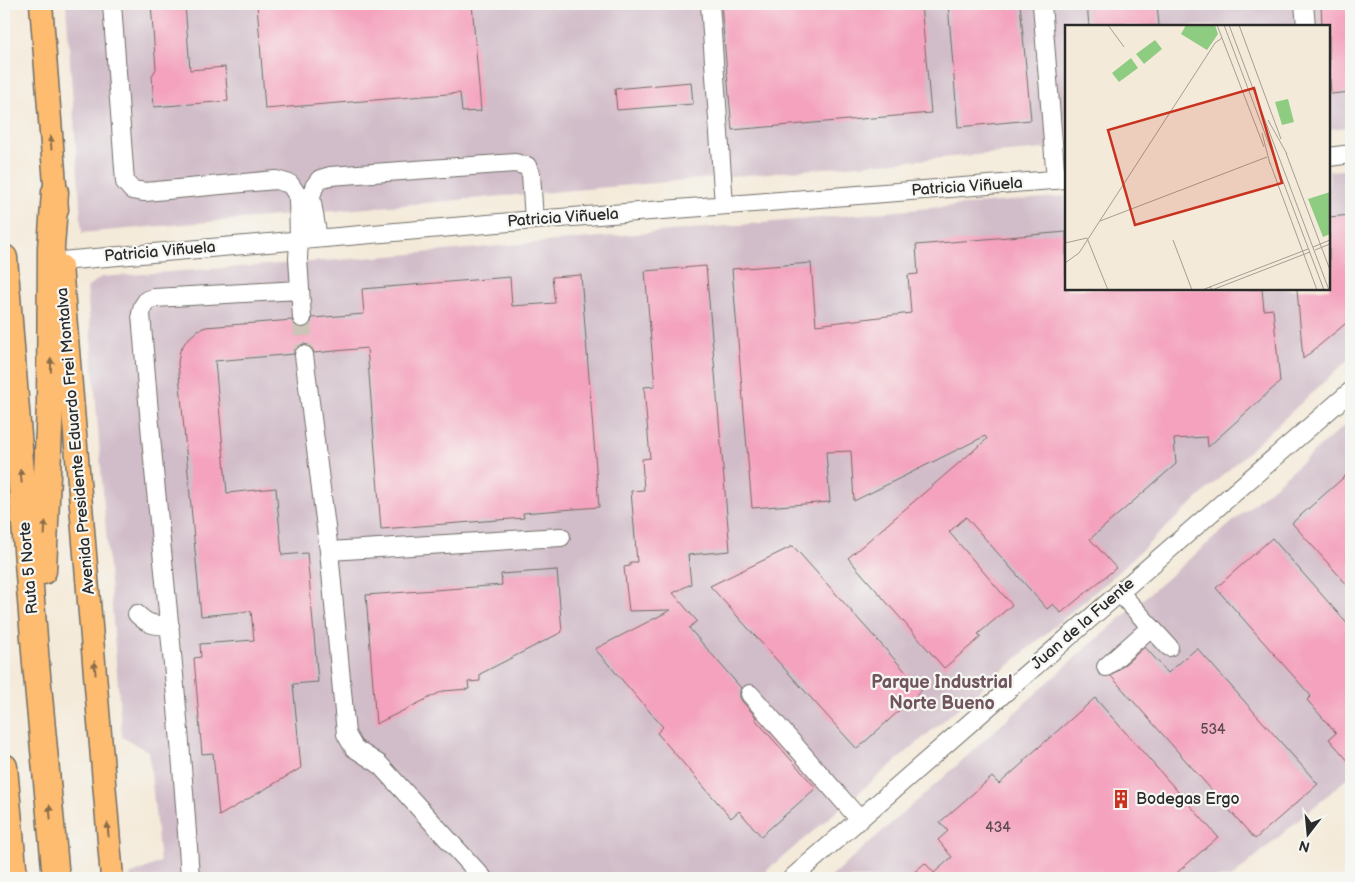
<svg xmlns="http://www.w3.org/2000/svg" width="1355" height="882" font-family="'Balsamiq Sans',sans-serif">
<style>
.industrial{fill:#d1bdc9}
.building{fill:#f4a2bd}
.lines{fill:none;stroke-linecap:round;stroke-linejoin:round}
.minor-tunnel{stroke:#ccc4b6;stroke-width:18;stroke-dasharray:18 9;stroke-linecap:butt}
.minor-casing{stroke:#716e68;stroke-width:20}
.major-casing{stroke:#716e68;stroke-width:25}
.highway-casing{stroke:#716e68;stroke-width:29}
.minor{stroke:#fff;stroke-width:18}
.major{stroke:#fdbc6f;stroke-width:22}
.highway{stroke:#fdbc6f;stroke-width:26}
.oneway{fill:#8a6c4a}
.labels{text-anchor:middle;dominant-baseline:central;stroke-width:4.5;stroke-linejoin:round;paint-order:stroke}
.number-label{font-size:14px;fill:#5d4950}
.street-label{font-size:16px;fill:#2b2b2b;stroke:#f6f6f2}
.poi-label{font-size:16px;fill:#2b2b2b;stroke:#f6f6f2;text-anchor:start}
.neighbourhood-label{font-size:18px;font-weight:bold;fill:#71555e;stroke:#f6f6f2}
.inset-road{fill:none;stroke:#a49e93;stroke-width:1}
.view{fill:#c8321e;fill-opacity:0.15;stroke:#c8321e;stroke-width:2.5}
.inset-edge{fill:none;stroke:#2b2b2b;stroke-width:2.5}
</style>
<rect width="100%" height="100%" fill="#f6f6f2"/>
<filter id="ink" filterUnits="userSpaceOnUse"><feTurbulence type="fractalNoise" baseFrequency=".02" numOctaves="2"/><feDisplacementMap in="SourceGraphic" scale="10" xChannelSelector="R" yChannelSelector="G"/><feConvolveMatrix kernelMatrix="1 2 1 2 8 2 1 2 1" color-interpolation-filters="sRGB"/></filter>
<filter id="wash" filterUnits="userSpaceOnUse"><feTurbulence type="fractalNoise" baseFrequency=".0096" numOctaves="4" result="noise"/><feDisplacementMap in="SourceGraphic" scale="20" xChannelSelector="R" yChannelSelector="G"/><feGaussianBlur stdDeviation="1.12" result="paint"/><feColorMatrix in="noise" values="0 0 0 0 0 0 0 0 0 0 0 0 0 0 0 0 0 1.4 0 .05"/><feComposite in="paint" operator="in"/></filter>
<g filter="url(#wash)">
<rect width="100%" height="100%" fill="#f4ead9"/>
<path class="industrial" d="M66 4H1351V127L1329 129V26H1066V147L82 233Z
M1351 169V357L1108 581 758 878H130V875L160 862 149 752 122 737 87 288 101 277 365 258 1066 196V289H1329V171Z
M1351 420V775L1231 878H829L944 777 1077 656Z"/>
<g id="blocks">
<path class="building" d="M151 4H185L190 70 225 67 228 101 154 107 152 76 156 69Z
M257 4H284V8L338 4H472L481 111 462 112 460 93 265 109Z
M721 4H921L931 113 732 130Z
M948 4H1020L1031 120 958 127Z
M1087 4H1157L1159 26H1089Z
M1321 4H1351V92L1331 94 1329 65V26H1322Z
M691 82 693 104 617 110 615 89Z
M1351 215V319L1303 359 1297 289H1329V217Z
M1066 232V289H1262L1264 310 1273 309 1280 382 1208 447 1207 437 1174 439 1176 464 1090 539 1116 568 1061 613 1053 604 1047 609 966 517 949 532 1012 605 978 634 981 637 944 668 848 558 987 439 985 436 854 501 851 451 826 452 830 502 752 508 732 269 811 263 816 325 911 313 908 275 918 274 916 245Z
M706 266 730 551 688 555 691 584 673 593 697 621 689 628 741 688 740 691V697L742 701 756 717 755 719 816 788 761 836 739 811 731 818 657 733 663 727 595 649 671 610 629 611 624 567 630 566V562H637L631 491 644 490 642 459 650 458 644 387 655 386 645 271Z
M581 275 599 507 523 513 524 518 381 529 367 348 314 353 312 348 309 345 303 344 297 347 294 350V354L215 361 227 493 276 488 282 555 307 553 318 682 293 684 301 768 219 816 213 753 202 754 194 658 201 657 200 644 254 640 251 611 201 616 178 363 180 351 186 341 198 330 206 327 292 320 294 324 297 327 303 328 308 326 311 323 312 318 364 314 362 289 510 277 512 306 555 303 552 277Z
M1351 471V589L1292 523Z
M1272 538 1351 628V764L1329 739 1336 733 1307 700 1311 696 1216 588Z
M793 546 922 690 857 749 710 586Z
M557 570 562 632 480 674V681L468 682 469 689 443 691 376 724 366 595 502 585 501 574Z
M1145 647 1168 673 1197 648 1318 784 1255 839 1111 676Z
M1095 698 1218 837 1171 878H907L925 863 934 873 952 857 938 840 948 831 940 822 992 777 999 784 1024 762 1023 761Z"/>
</g>
</g>
<g filter="url(#ink)">
<use href="#blocks" fill-opacity="0" stroke="#716e68" stroke-width="1"/>
<g class="lines">
<path class="minor-tunnel" d="M302 318 304 355"/>
<g class="minor-casing">
<path id="minor" d="M112 4 125 182 132 190 145 192 276 180 290 184 298 196 299 240 298 259 302 318
M710 4 724 205
M1042 4 1056 180
M1304 4 1306 26
M1329 157 1351 154
M318 238 311 197 314 187 320 179 330 176 515 163 527 166 531 174 534 220
M61 261 534 220 1066 179
M304 355 329 551 346 734 354 748 379 764 483 878
M329 551 561 537
M1119 592 1169 647
M137 614C148 625 154 625 170 626
M1106 667 1151 627
M750 694 860 820
M190 878C182 749 169 620 156 491 150 432 146 373 141 314L143 306 147 300 154 298 300 290
M792 878 1351 391"/>
</g>
<g class="major-casing">
<path id="major" d="M41 4 57 210
M61 266 112 878"/>
</g>
<g class="highway-casing">
<path id="highway" d="M4 258 36 664 56 878
M43 571 50 404 51 247 55 192
M4 767 14 878"/>
</g>
<use href="#minor" class="minor"/>
<use href="#major" class="major"/>
<use href="#highway" class="highway"/>
</g>
<defs><path id="oneway-solid" d="M-6-.8H1V-3.2L6.5 0L1 3.2V.8H-6Z" transform="scale(1.25)"/></defs>
<g class="oneway">
<use href="#oneway-solid" transform="translate(51 143) rotate(-94)"/>
<use href="#oneway-solid" transform="translate(51 365) rotate(-89)"/>
<use href="#oneway-solid" transform="translate(21 476) rotate(-95)"/>
<use href="#oneway-solid" transform="translate(45 528) rotate(-87)"/>
<use href="#oneway-solid" transform="translate(95 668) rotate(-95)"/>
<use href="#oneway-solid" transform="translate(50 812) rotate(-95)"/>
<use href="#oneway-solid" transform="translate(108 830) rotate(-95)"/>
</g>
</g>
<defs>
<g id="building-bare" transform="scale(1.5)"><path d="M-4-6H4V6H1V3H-1V6H-4ZM-2.5-4.3h1.7v1.8h-1.7ZM.8-4.3h1.7v1.8H.8ZM-2.5-1h1.7V.8h-1.7ZM.8-1h1.7V.8H.8Z" fill="#c8321e" stroke="#f6f6f2" stroke-width="2.5" paint-order="stroke"/></g>
</defs>
<g fill-rule="evenodd">
<use href="#building-bare" x="1121" y="799"/>
</g>
<g class="labels">
<g class="number-label">
<text x="1213" y="729">534</text>
<text x="998" y="827">434</text>
</g>
<g class="street-label">
<text transform="translate(967 187) rotate(-4)">Patricia Viñuela</text>
<text transform="translate(563 218) rotate(-4)">Patricia Viñuela</text>
<text transform="translate(160 252) rotate(-5)">Patricia Viñuela</text>
<text transform="translate(76 441) rotate(-95)">Avenida Presidente Eduardo Frei Montalva</text>
<text transform="translate(29 568) rotate(-95)">Ruta 5 Norte</text>
<text transform="translate(1083 624) rotate(-41)">Juan de la Fuente</text>
</g>
<g class="poi-label">
<text x="1136" y="799">Bodegas Ergo</text>
</g>
<g class="neighbourhood-label">
<text x="942" y="682">Parque Industrial<tspan x="942" dy="21">Norte Bueno</tspan></text>
</g>
</g>
<g transform="translate(1065 25)">
<rect width="265" height="265" fill="#f4ead9"/>
<path d="M121 0H150L153 9 142 25 116 9ZM90 15 97 24 79 39 71 29ZM66 33 73 43 54 57 47 48ZM223 74 229 97 217 100 210 77ZM265 167V209L258 212 243 174Z" fill="#8ecc82"/>
<path class="inset-road" d="M43 0 59 22M152 0 199 122M159 0 259 265M164 0 264 265M174 0 216 114M203 95 222 129M197 108 205 139M221 128 265 245M205 138 252 265M35 196 202 132M22 213 43 265M108 215 127 265M0 218 22 213M248 222 265 215M250 225 265 219M0 238 14 228 150 18 157 13M145 261 147 265 245 227M137 265 243 224"/>
<path class="view" d="M189 63 217 158 70 200 43 105Z"/>
<rect width="265" height="265" class="inset-edge"/>
</g>
<rect width="1355" height="882" fill="none" stroke="#f6f6f2" stroke-width="20"/>
<g transform="translate(1308 834) rotate(196)" stroke="#f6f6f2" stroke-width="4" paint-order="stroke">
<path d="M0-4L9 19L0 12L-9 19Z" fill="#2b2b2b"/>
<text y="-8" font-size="14" font-weight="bold" text-anchor="middle" fill="#2b2b2b">N</text>
</g>
</svg>
